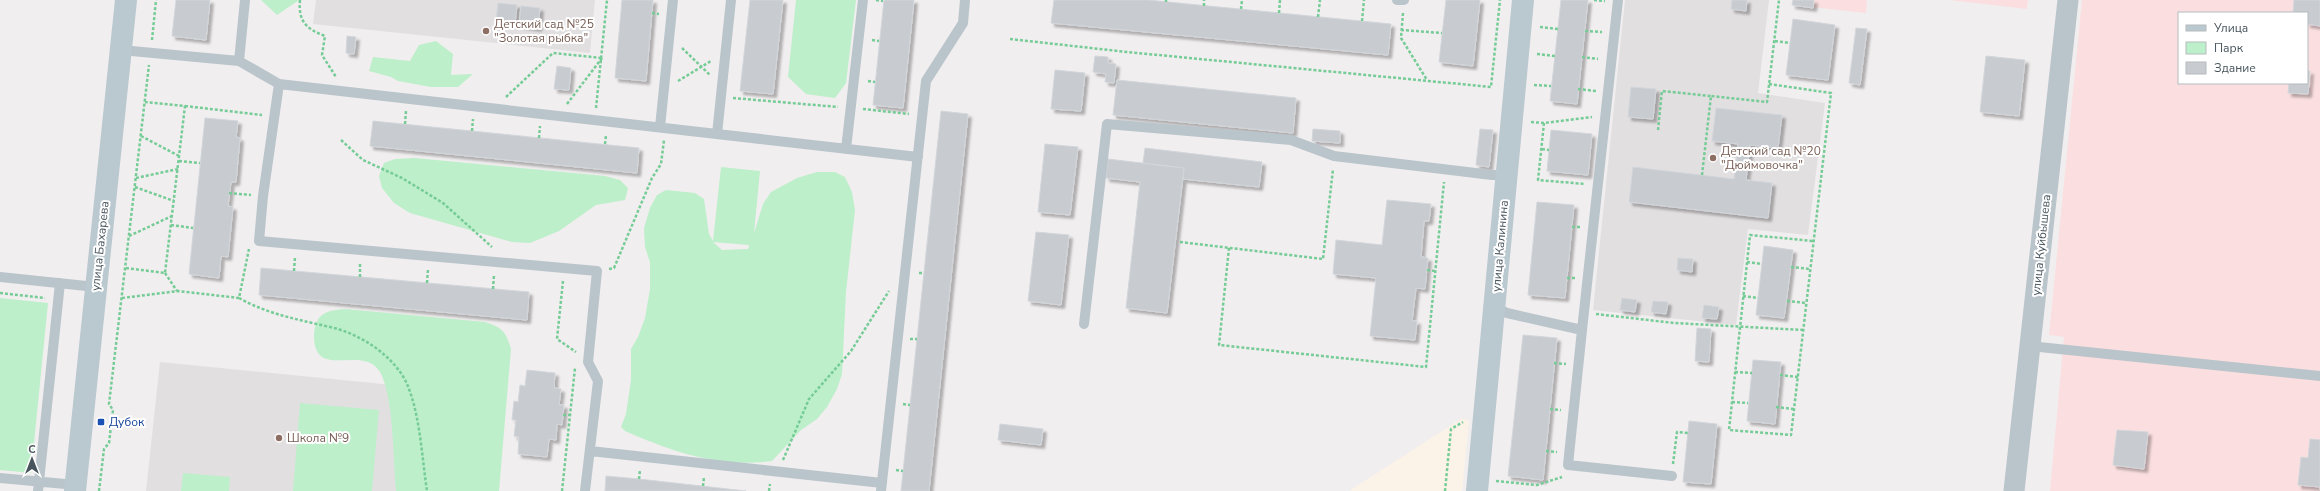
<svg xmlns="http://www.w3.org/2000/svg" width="2320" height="491" font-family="'Nunito Sans',sans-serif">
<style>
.commercial{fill:#fcf3e8}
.education{fill:#e2dfe1}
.medical{fill:#fbdfe0}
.green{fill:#bdefca;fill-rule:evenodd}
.building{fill:#c8ccd1;stroke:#d2d6da;filter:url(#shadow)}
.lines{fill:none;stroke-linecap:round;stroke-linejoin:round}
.path{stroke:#75cc96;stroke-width:2.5;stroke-dasharray:3 2;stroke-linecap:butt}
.lane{stroke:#bac5cb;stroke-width:10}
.street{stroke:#bac5cb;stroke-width:21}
.secondary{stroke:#bac8d0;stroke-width:22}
.education-dot{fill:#8d6e63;stroke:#fff;stroke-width:1.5}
.transit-dot{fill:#1a4fb4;stroke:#fff;stroke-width:1.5}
.labels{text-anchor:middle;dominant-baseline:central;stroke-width:4;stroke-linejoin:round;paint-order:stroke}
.education-label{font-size:12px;fill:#785e54;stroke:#fff;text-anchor:start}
.street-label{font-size:12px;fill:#47545c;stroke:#fff}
.transit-label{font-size:12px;fill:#164399;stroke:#fff;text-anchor:start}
</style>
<defs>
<filter id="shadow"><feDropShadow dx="3.5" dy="3.5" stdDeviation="1" flood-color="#0004"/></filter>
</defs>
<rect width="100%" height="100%" fill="#f1eeef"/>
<path class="commercial" d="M1461 419 1469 420 1462 491H1349Z"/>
<path class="education" d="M316 0H595L590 53 313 24Z
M1625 0H1769L1758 93 1825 103 1808 235 1748 229 1736 325 1593 310Z
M160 362 403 386 409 491H146Z"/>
<path class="medical" d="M1793 0H1867L1866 13 1792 5Z
M1949 0H2028L2027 9Z
M2082 0H2294L2293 13H2179V83H2307V24L2320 26V491H2050L2064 337 2049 335Z"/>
<path class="green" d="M261 0H299L277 15Z
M796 0H856L846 83 835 98 806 94 788 77Z
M436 41 453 54 451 75 473 74 458 87H431L398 81 391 77 369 71 373 57 410 61 419 45Z
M415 158 605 176 620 180 628 188 625 200 596 205 559 231 530 243 512 242 410 213 394 203 382 188 379 176 384 163 395 159Z
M721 167 760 171 754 233 763 204 771 192 797 178 817 172H835L845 177 852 192 855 210 846 292 842 374 837 389 827 407 817 419 801 430 772 461C719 468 673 452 625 431L621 427 626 414 631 380V349L638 337 645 318 650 289V262L645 247 644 228 650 208 657 195 666 190 695 193 704 199 709 234 713 241ZM713 242 749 245V246L748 249 722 250Z
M0 298 48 303 31 473 0 470Z
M345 309 485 322C502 327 506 332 511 349L499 491H396C393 459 394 405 382 376 367 340 315 383 314 337 314 331 315 322 320 317 326 310 336 310 345 309Z
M300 403 379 410 372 491H293Z
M183 473 230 477 229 491H181Z"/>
<path class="building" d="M176 0H210L206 40 172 36Z
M622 0H653L646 81 615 78Z
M750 0H783L773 94 740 91Z
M884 0H914L903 108 873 105Z
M1054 0H1148L1391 24 1388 55 1051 23Z
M1446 0H1480L1473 66 1439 62Z
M1561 0H1588L1577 104 1550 101Z
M1732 0H1747L1746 11 1731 9Z
M1793 0H1814L1813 8 1792 5Z
M2294 0H2320V26L2307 24V13H2293Z
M498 3 517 5 515 24 496 22Z
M521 6 540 8 538 28 519 25Z
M1793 19 1835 25 1828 80 1786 75Z
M1856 28 1867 29 1860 85 1849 83Z
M347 36 356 37 354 54 346 53Z
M1095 56 1108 57V63L1116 64 1114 83 1105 82 1106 74 1093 72Z
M1986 56 2025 60 2019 116 1980 112Z
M557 66 571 68 569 90 554 89Z
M1055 70 1085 73 1081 111 1051 109Z
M2307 71H2310L2308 94 2288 93 2289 83H2307Z
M1117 80 1296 98 1293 133 1113 115Z
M1631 87 1656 89 1653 119 1628 117Z
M1716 108 1782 115 1778 148 1750 145 1746 180 1772 183 1768 218 1629 202 1633 167 1734 179 1738 144 1712 141Z
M941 111 968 114 929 491H901Z
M205 118 238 121 236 137 240 138 236 182H231L228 206 233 207 228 257 221 256 219 278 189 274Z
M373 121 639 148 637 173 370 146Z
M1313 129 1340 131V143L1312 141Z
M1480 129 1493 130 1489 167 1476 165Z
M1551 130 1592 134 1588 175 1547 171Z
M1045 144 1078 147 1070 215 1038 212Z
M1145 148 1262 162 1259 187 1183 179 1184 168 1143 163Z
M1108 159 1184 168 1167 313 1126 308 1140 182 1106 178Z
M1387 200 1431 204 1429 221H1424L1421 257 1428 258 1425 289 1416 288 1412 321H1417L1415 340 1370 336 1376 278 1333 274 1336 240 1382 245Z
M1537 202 1574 205 1565 298 1528 295Z
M1036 232 1069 235 1061 305 1028 301Z
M1764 246 1793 250 1784 318 1756 315Z
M1678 258 1693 259 1692 272 1677 270Z
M261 268 529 292 527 320 259 295Z
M1622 298 1637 300 1635 312 1620 310Z
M1653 301 1668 302 1666 314 1651 312Z
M1704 305 1719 307 1717 319 1702 318Z
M1697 328 1711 329 1709 362 1695 361Z
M1523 335 1557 338 1543 480 1508 476Z
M1753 360 1781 362 1775 424 1747 421Z
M527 370 555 373 554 388 561 389 559 405H564L562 425 557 424 556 440 549 439 547 457 518 454 519 437 514 436 516 420H512L514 401 518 402 520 385 525 386Z
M1689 421 1717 424 1711 484 1683 482Z
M1000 424 1043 429 1041 445 998 440Z
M2117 430 2148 432 2144 469 2113 465Z
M2310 439 2320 440V490V487L2298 485 2301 457 2308 458Z
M606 476 639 479 746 491H605Z"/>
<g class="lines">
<path class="path" d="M300 0C298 21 306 29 325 36L322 55 336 77
M876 0 883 1
M1594 0 1605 1
M1166 2V0
M1204 6V0
M1241 9 1242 0
M652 13 659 14
M1279 13 1280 0
M1403 13 1401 38 1427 80
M1318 17 1320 0
M1362 21 1364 0
M1540 27 1558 29
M1401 30 1442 33
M1585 31 1602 32
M1010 39 1127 52 1491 87 1500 0
M152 40 156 0
M872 40 879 41
M1775 41 1790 43
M682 48 710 75
M1537 54 1555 56
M1582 57 1598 59
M678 81 711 61
M868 81 875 82
M1769 84 1831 93 1791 435 1729 430 1750 235 1813 241
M1534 85 1551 86
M1578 89 1596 91
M506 97 553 53 602 58
M733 98 838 107
M567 104 602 58
M185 106 262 115
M596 108 607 0
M863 109 909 114
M1531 122 1544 123 1592 117
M1544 123 1538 180 1585 184
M405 124 406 111
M1658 130 1662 91 1711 96
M472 131 473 119
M141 136 179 156
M539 138 540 126
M341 140 363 160 402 178 443 203 492 247
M605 144 606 135
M1542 149 1549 150
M179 161 200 163
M1702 175 1711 96 1767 102 1779 0
M136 178 178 169
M135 187 174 201
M229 193 251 195
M171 225 193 228
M1572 227H1580
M129 236 172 216
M1180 242 1323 259 1333 169
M1229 248 1219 345 1426 367 1444 182
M1747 262 1762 264
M1791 267 1810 269
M126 268 165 273 185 106 145 102
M609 269 614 268 652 178 661 164 664 140
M1427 270 1435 271
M294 271 295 257
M165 273 177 291
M919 273H924
M360 277V263
M1567 278H1575
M563 281 557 339 576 352
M427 283 428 269
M493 289 494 275
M0 293 45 298
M1743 296 1758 298
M122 298 178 291 239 298 249 249
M239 298C269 315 301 320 334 328 362 335 395 357 407 384 420 414 422 458 427 491
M1787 301 1806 303
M1596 314 1674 323 1803 330
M910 339H917
M1554 363 1566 364
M1735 372 1752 373
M1780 375 1798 377
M1732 402 1748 403
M903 404 910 405
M1776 407 1794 409
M1550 409 1561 410
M563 415H570
M1546 451 1557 452
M783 460 809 399 851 351 889 291
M1673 464 1677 432 1688 433
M896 470 903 471
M639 479 640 470
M1496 481 1537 485 1562 477
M703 486 704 477
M99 491 104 449 109 443 113 410 109 404 149 65
M562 491 575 368
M769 491 770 484
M1445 491 1451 429 1463 422"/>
<path class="lane" d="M1397 0H1404
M121 50 239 61 279 84 918 157
M239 61 245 0
M279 84 263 196 259 241 597 271 588 362 598 381 585 491
M660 127 673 0
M717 134 731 0
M846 149 863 0
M0 277 96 287
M1495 307 1507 313 1582 330 1618 0
M1084 324 1107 124 1291 140 1334 156 1492 175H1507
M1582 330 1568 465 1672 476
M2030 346 2320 376
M590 451 882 483
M0 478 76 485
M38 491 60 283
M881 491 926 81 963 23 965 0"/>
<path class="street" d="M2014 491 2068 0"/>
<path class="secondary" d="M75 491 126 0
M1477 491 1523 0"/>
</g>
<g class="education-dot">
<circle cx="486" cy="31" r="4"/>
<circle cx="1713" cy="158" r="4"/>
<circle cx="279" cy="438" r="4"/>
</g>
<rect class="transit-dot" x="97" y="418" width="8" height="8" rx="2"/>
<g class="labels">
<g class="education-label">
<text x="494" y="24">Детский сад №25<tspan x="494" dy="14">"Золотая рыбка"</tspan></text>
<text x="1721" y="151">Детский сад №20<tspan x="1721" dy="14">"Дюймовочка"</tspan></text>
<text x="287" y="438">Школа №9</text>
</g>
<g class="street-label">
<text transform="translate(2041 245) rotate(-84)">улица Куйбышева</text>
<text transform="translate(100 246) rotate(-84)">улица Бахарева</text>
<text transform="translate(1500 246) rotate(-85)">улица Калинина</text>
</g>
<g class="transit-label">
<text x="109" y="422">Дубок</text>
</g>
</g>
<rect x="2178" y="12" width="130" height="72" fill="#ffffff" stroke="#b5bbbe"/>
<rect x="2186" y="25" width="20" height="6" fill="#bac8d0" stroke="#b5bbbe"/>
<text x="2214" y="32" font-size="12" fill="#47545c">Улица</text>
<rect x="2186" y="42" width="20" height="12" fill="#bdefca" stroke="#b5bbbe"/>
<text x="2214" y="52" font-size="12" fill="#47545c">Парк</text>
<rect x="2186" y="62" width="20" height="12" fill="#c8ccd1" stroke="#b5bbbe"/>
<text x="2214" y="72" font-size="12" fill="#47545c">Здание</text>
<g transform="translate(32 459)" stroke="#ffffff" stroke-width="3" paint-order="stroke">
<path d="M0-3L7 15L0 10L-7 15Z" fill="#47545c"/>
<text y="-6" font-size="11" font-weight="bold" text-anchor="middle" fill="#47545c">С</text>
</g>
</svg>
